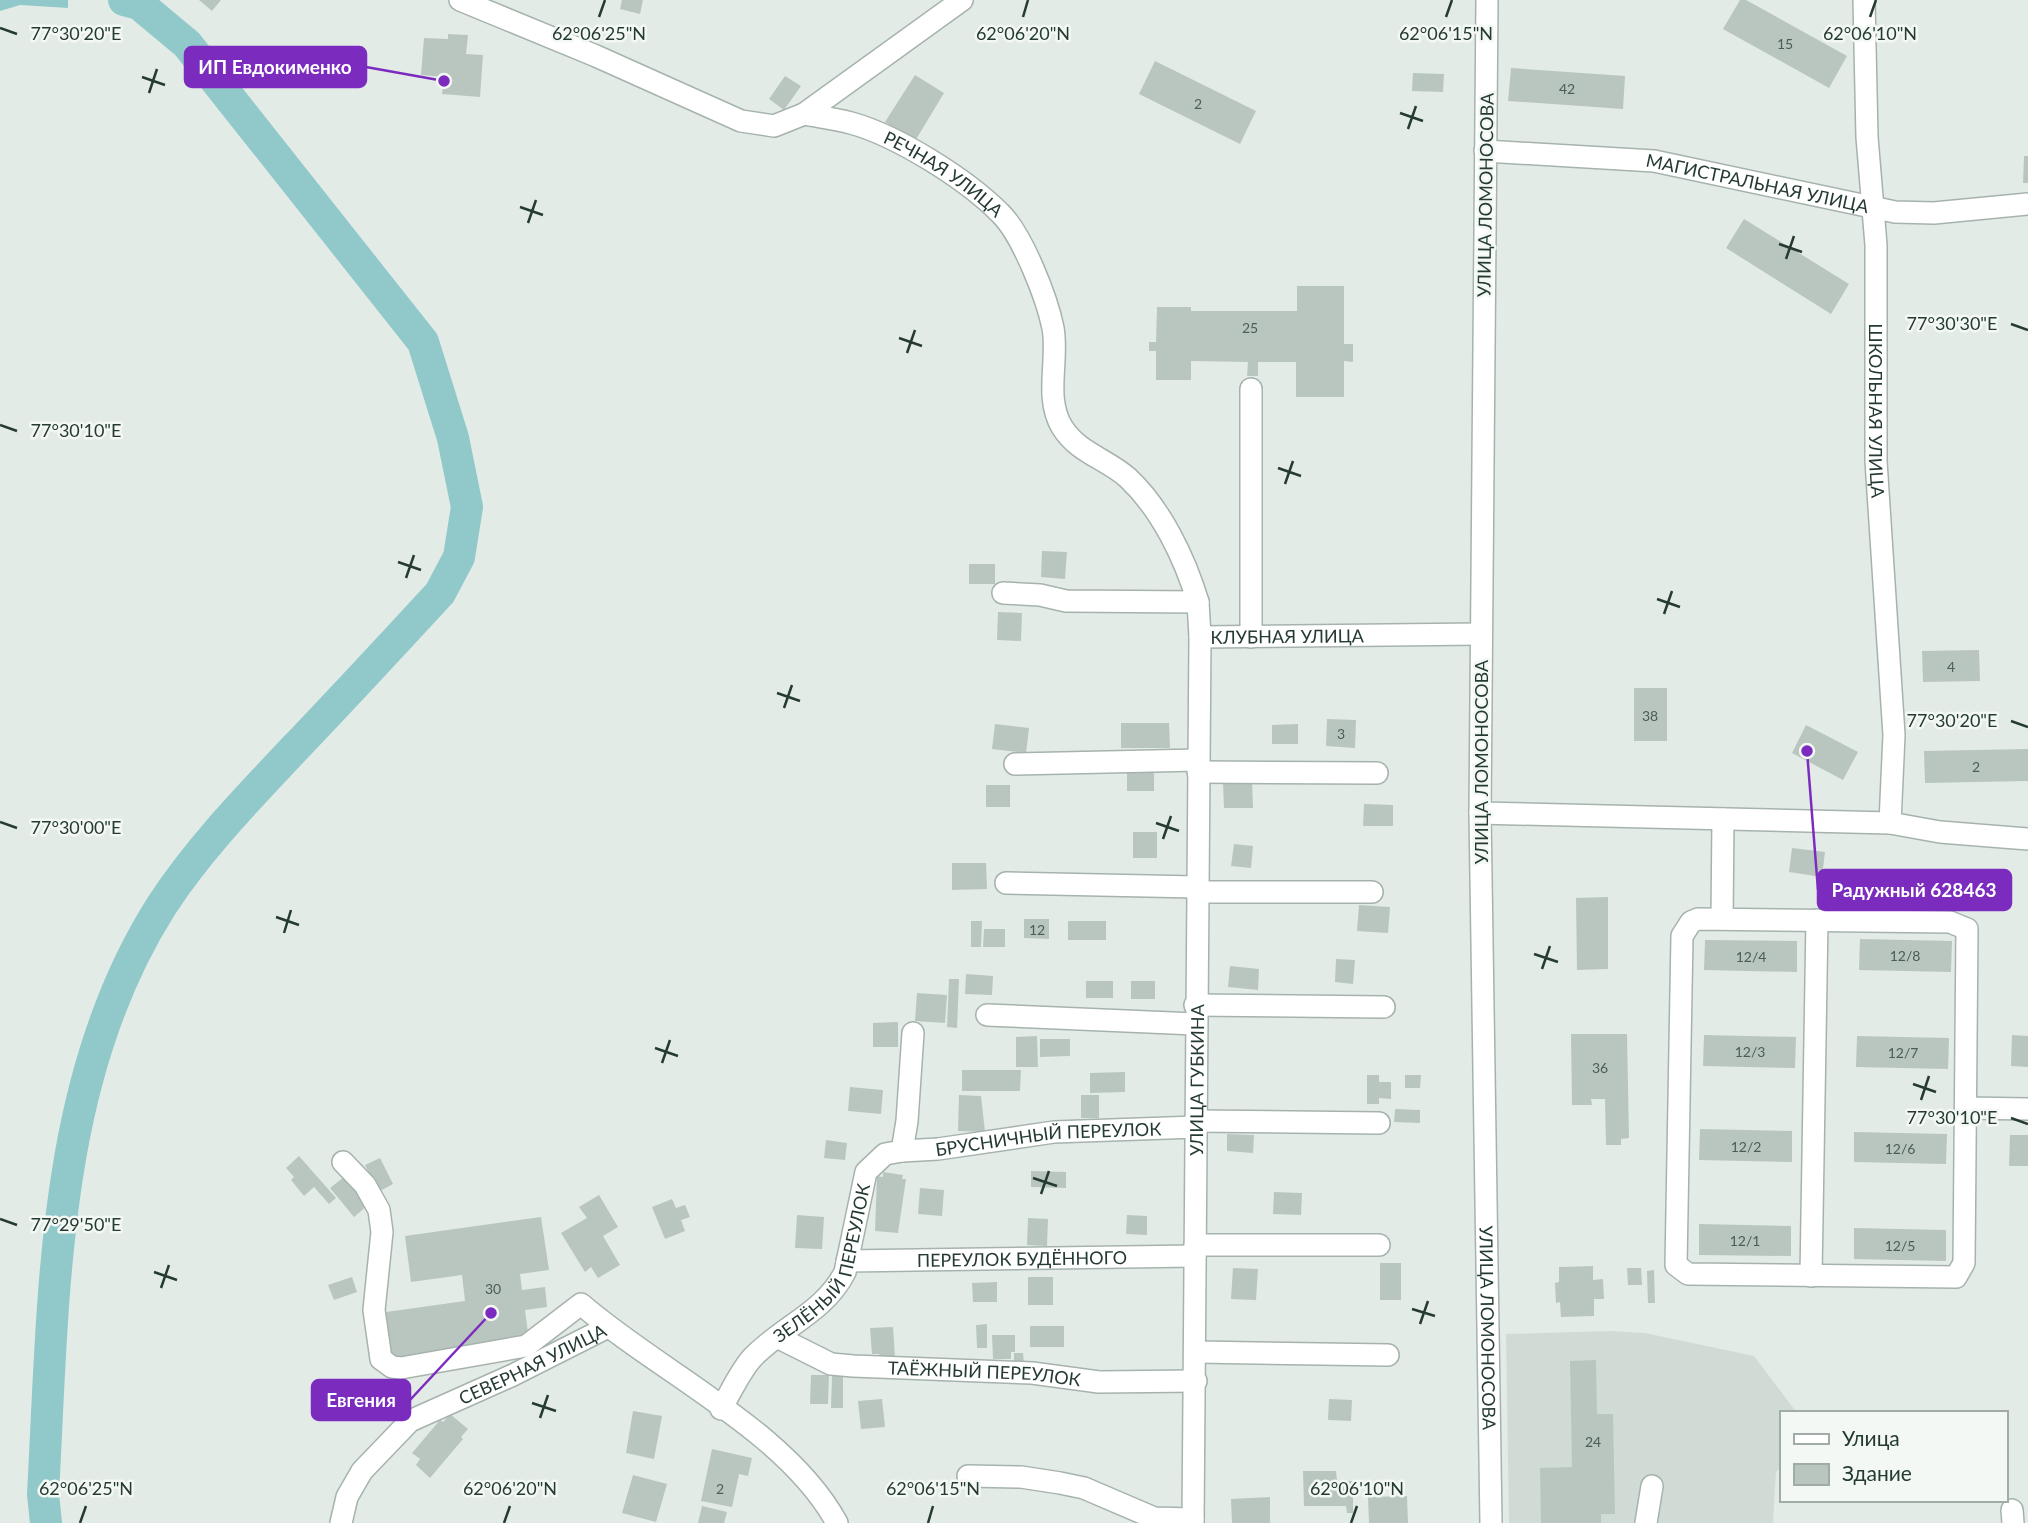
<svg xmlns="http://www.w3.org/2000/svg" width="2028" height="1523" font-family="Lato,sans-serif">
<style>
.built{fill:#d1dbd6}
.water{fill:#91c9cb}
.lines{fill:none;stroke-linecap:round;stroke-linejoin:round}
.river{stroke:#91c9cb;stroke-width:32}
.building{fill:#b9c6bf}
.minor-casing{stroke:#a6b3ad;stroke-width:24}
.minor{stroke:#fff;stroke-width:21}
.ticks{fill:none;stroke:#253b32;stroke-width:2.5}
.labels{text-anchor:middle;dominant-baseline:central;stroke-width:5;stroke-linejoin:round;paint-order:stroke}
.number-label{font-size:14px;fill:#4a5e55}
.street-label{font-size:18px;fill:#253b32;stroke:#f3f8f5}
.ticks-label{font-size:18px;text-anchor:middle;fill:#253b32;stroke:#f3f8f5;stroke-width:5;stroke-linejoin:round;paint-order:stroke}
.leader{fill:none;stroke:#7b2cbf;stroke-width:2.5}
.callout-dot{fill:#7b2cbf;stroke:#f3f8f5;stroke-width:2.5}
.callout{fill:#7b2cbf;stroke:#7b2cbf;stroke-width:2.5}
.callout-label{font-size:19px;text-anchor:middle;font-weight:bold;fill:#fff}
</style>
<rect width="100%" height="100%" fill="#e3ebe7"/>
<path class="built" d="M1611 1331 1645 1333 1754 1356 1797 1413H1781V1467L1776 1472 1773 1523H1509L1506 1334Z"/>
<path class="water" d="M0 0H68V8L20 5 0 11Z"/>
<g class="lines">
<path class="river" d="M46 1523 43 1494C54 1296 51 1078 162 905 199 848 249 797 295 748 344 697 392 645 440 593L459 557 467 507 453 438 423 342 187 44 139 4 124 0"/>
</g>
<path class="building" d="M199 0H221L212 11Z
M622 0H643L640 14 620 9Z
M1740 0H1746L1847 56 1829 88 1723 29Z
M448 34 468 35 466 54 483 55 480 97 442 94 444 77 421 75 424 38 448 39Z
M1155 61 1256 111 1240 144 1139 94Z
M1511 68 1625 76 1623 109 1508 101Z
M1413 73 1444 74 1443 92 1412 91Z
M915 75 944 93 915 141 885 122Z
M785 76 801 86 784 110 769 99Z
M2024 156H2028V183H2023Z
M1744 219 1849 284 1831 314 1726 248Z
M1297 286H1344V344H1353V362L1344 361V397H1296V362H1258V376H1247L1248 362 1191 361V380H1156V351H1149V342H1156L1157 307H1191V311H1297Z
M1042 551 1067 552 1065 579 1041 577Z
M969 564H995V584H969Z
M998 612 1022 613 1021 641 997 640Z
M1979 650 1980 681 1923 682 1922 651Z
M1634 688H1667V741H1634Z
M1327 719 1356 720 1355 748 1326 746Z
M1121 723H1169L1170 748H1121Z
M995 724 1029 728 1026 753 992 749Z
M1298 724V744H1272V725Z
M1806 725 1858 752 1843 780 1792 753Z
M2028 749V781L1925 783 1924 751Z
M1127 771H1154V791H1127Z
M1252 781 1253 808H1224L1223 782Z
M986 785H1010V807H986Z
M1364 804 1393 805V826H1363Z
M1133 832H1157V858H1133Z
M1234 844 1253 846 1251 868 1231 866Z
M1792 848 1825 852 1822 877 1789 872Z
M952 863H986L987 889 952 890Z
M1608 897V969L1577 970 1576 898Z
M1359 905 1390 907 1388 933 1357 931Z
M1024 919H1049V939L1024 938Z
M971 921H982L981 947H971Z
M1068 921H1106V940H1068Z
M984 929H1005V947H983Z
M1860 939 1952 941 1951 972 1859 970Z
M1705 940 1797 941V972L1704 970Z
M1336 959 1355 960 1353 984 1335 982Z
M1230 966 1259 969 1258 990 1228 987Z
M966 974 993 976 992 995 965 994Z
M949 979H959L957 1028 947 1027Z
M1086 981H1113V998H1086Z
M1131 981H1155V999H1131Z
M917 993 947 995 945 1023 915 1021Z
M898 1022V1047H873V1023Z
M1571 1034H1627L1629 1138 1621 1139V1145H1606L1605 1099H1591L1592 1105H1572Z
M1704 1035 1796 1037 1795 1068 1703 1066Z
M2012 1035 2028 1036V1067L2011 1066Z
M1037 1036 1038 1067H1016V1037Z
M1857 1036 1949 1038 1948 1069 1856 1067Z
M1040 1039H1070V1056L1040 1057Z
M962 1070H1021L1020 1091H962Z
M1125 1072V1092L1090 1093V1073Z
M1367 1075H1379V1082H1391V1099L1379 1098V1104H1367Z
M1405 1075H1421L1420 1088H1405Z
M850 1087 883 1090 881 1114 848 1111Z
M959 1095 981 1096 985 1132 958 1131Z
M1081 1095H1099V1118H1081Z
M1395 1109 1420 1110V1123L1394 1122Z
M1700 1129 1792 1131V1162L1699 1160Z
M1854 1132 1947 1134 1946 1164 1854 1162Z
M1227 1134 1254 1135 1253 1153 1227 1151Z
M2010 1135H2028V1166H2009Z
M826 1140 847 1143 845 1160 824 1158Z
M299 1156 336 1198 329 1204 314 1187 304 1196 291 1180 294 1177 286 1168Z
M380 1158 393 1184 378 1192 365 1165Z
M1031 1171 1066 1172V1188L1031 1187Z
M883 1172 903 1175 902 1179H906L898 1233 875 1231 877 1176 883 1177Z
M344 1177 368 1205 354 1217 330 1188Z
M920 1188 944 1190 942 1216 918 1214Z
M1274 1192 1302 1193 1301 1215 1273 1214Z
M599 1195 618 1227 603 1236 620 1265 598 1278 591 1267 585 1272 561 1233 587 1218 579 1207Z
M672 1199 676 1208 685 1205 690 1217 681 1220 685 1231 665 1239 652 1207Z
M797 1215 824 1217 822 1249 795 1248Z
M1127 1215 1147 1216V1235L1126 1234Z
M541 1217 549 1270 520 1274 522 1290 545 1287 547 1307 525 1310 529 1340 392 1359 386 1312 465 1301 462 1275 411 1282 405 1236Z
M1028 1218 1048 1219 1047 1246 1027 1245Z
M1699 1224 1791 1226V1256L1699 1255Z
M1854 1228 1946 1230V1261L1854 1259Z
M1380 1263H1401V1300H1380Z
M1593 1266V1280L1603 1279 1604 1299H1594V1316L1561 1317 1560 1302 1556 1303 1555 1283 1559 1282V1267Z
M1233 1268 1258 1269 1256 1300 1231 1299Z
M1627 1268H1641L1642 1285H1628Z
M1654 1270 1655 1303H1648L1647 1271Z
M352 1277 357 1292 334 1300 328 1285Z
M1028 1277H1053V1305H1028Z
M997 1282V1302H973L972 1283Z
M987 1324V1348H977L976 1325Z
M1030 1326H1064V1347H1030Z
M893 1327 895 1357 880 1359 879 1354H872L870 1328Z
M992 1335H1015V1352H1011V1359H993Z
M1014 1353H1023L1024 1364H1014Z
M1596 1360 1597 1414H1613L1615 1514H1601V1523H1541L1540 1468 1572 1467 1570 1361Z
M811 1375H829L828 1404H810Z
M832 1375 843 1376V1408H831Z
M882 1399 885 1427 861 1429 858 1401Z
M1329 1399 1352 1400 1351 1421 1328 1420Z
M633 1411 662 1416 654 1459 626 1453Z
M450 1414 468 1429 461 1437 463 1439 430 1478 416 1465 420 1459 412 1453 440 1420 443 1422Z
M712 1449 752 1458 748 1476 739 1474 732 1507 701 1501Z
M1303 1471H1336L1337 1481H1353V1513H1347L1346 1506H1304Z
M633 1475 667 1484 656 1522 622 1513Z
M1407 1496 1408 1523H1369L1368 1497Z
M1270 1497V1523H1232L1231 1499Z
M702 1506 727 1512 724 1523H698Z"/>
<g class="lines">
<g class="minor-casing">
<g id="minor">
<path d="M460 0 596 56 741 121 774 126 804 114 962 0"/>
<path id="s1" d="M1487 0 1480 813 1491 1523"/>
<path id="s2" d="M1864 0 1867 137 1876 245V461L1894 735 1890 823"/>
<path id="s3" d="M804 114C820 117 836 119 851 123 898 136 966 179 1000 213 1022 234 1047 298 1053 328 1059 360 1044 397 1062 427 1078 453 1107 459 1128 478 1162 510 1185 559 1198 602"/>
<path id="s4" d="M1485 151 1654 161 1895 212 1934 213 2028 204"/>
<path id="s5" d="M1003 593 1040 595 1066 601 1198 602 1200 637 1481 634"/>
<path d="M1251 637V389"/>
<path d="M1015 764 1198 760"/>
<path d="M1198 772 1377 773"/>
<path d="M1480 813 1890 823 1940 832 2028 839"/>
<path d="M1006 883 1196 887"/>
<path d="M1196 892H1372"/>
<path d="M1698 919 1950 922 1967 929 1964 1263 1956 1277 1688 1274 1676 1265 1682 936 1691 922Z"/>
<path d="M1722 919 1723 819"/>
<path d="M1195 1005 1384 1007"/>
<path d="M987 1015 1195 1024"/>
<path d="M1966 1108 2028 1109"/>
<path d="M1195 1121 1379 1123"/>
<path id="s6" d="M902 1151 938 1149 1054 1132 1196 1127"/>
<path d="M343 1162 365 1185 379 1210 382 1232 374 1310 381 1359 392 1367 401 1368 526 1346 581 1304C659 1372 787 1431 837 1523"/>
<path d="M1195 1245H1379"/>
<path id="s7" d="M847 1261 1195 1256"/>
<path d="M1811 1276 1817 920"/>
<path id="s8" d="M777 1337 831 1364 853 1366 1032 1373 1099 1382 1196 1381"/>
<path d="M1197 1352 1388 1355"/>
<path id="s9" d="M721 1409C731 1392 740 1371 753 1357 783 1326 825 1312 845 1272L866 1172 885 1154 902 1151 907 1121 913 1033"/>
<path d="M968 1476 1021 1477 1060 1483 1084 1488 1154 1518 1193 1519"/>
<path d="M2012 1510 2013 1523"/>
<path id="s10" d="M341 1523 347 1497 362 1471 410 1421 513 1375 608 1327"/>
<path id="s11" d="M1193 1523 1200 637"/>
<path d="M1646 1523 1652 1486"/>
</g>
</g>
<use href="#minor" class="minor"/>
</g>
<path class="ticks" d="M599 17 605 0M1023 17 1028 0M1446 17 1452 0M1870 17 1876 0M0 28 17 34M142 77 165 85M149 93 157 69M1400 113 1423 121M1408 129 1416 106M520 207 543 215M528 223 536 200M1779 244 1802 252M1786 259 1794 236M2011 324 2028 330M899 338 922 346M907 353 915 330M0 425 17 431M1278 468 1301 476M1285 484 1293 461M398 562 421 570M406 578 414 555M1657 599 1680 607M1664 614 1672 591M777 693 800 701M784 708 792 685M2011 721 2028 727M0 822 17 828M1156 823 1179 831M1163 839 1171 816M276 917 299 925M284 933 291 910M1534 954 1558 962M1542 969 1550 946M655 1048 678 1056M662 1063 670 1040M1913 1084 1936 1092M1921 1100 1929 1076M2011 1118 2028 1124M1033 1178 1057 1186M1041 1194 1049 1171M0 1219 17 1225M154 1272 177 1280M161 1288 169 1265M1412 1309 1435 1316M1420 1324 1428 1301M532 1403 556 1411M540 1418 548 1395M80 1523 86 1506M504 1523 510 1506M928 1523 933 1506M1351 1523 1357 1506"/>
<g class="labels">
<g class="number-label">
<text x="1785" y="43">15</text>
<text x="1567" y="88">42</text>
<text x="1198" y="103">2</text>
<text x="1250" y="327">25</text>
<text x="1951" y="666">4</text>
<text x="1650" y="715">38</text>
<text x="1341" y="733">3</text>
<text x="1976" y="766">2</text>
<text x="1037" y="929">12</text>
<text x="1905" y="955">12/8</text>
<text x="1751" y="956">12/4</text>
<text x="1750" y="1051">12/3</text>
<text x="1903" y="1052">12/7</text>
<text x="1600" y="1067">36</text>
<text x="1746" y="1146">12/2</text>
<text x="1900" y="1148">12/6</text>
<text x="1745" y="1240">12/1</text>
<text x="1900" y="1245">12/5</text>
<text x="493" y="1288">30</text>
<text x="1593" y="1441">24</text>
<text x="720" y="1488">2</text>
</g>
<g class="street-label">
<text stroke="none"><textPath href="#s3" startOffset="154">РЕЧНАЯ УЛИЦА</textPath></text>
<text stroke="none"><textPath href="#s4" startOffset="275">МАГИСТРАЛЬНАЯ УЛИЦА</textPath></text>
<text transform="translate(1485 195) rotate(-89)">УЛИЦА ЛОМОНОСОВА</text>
<text stroke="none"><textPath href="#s2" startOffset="411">ШКОЛЬНАЯ УЛИЦА</textPath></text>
<text stroke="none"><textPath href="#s5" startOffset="318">КЛУБНАЯ УЛИЦА</textPath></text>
<text transform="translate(1481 762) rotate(-90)">УЛИЦА ЛОМОНОСОВА</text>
<text stroke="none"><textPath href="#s11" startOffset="443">УЛИЦА ГУБКИНА</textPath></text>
<text stroke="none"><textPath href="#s6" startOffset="147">БРУСНИЧНЫЙ ПЕРЕУЛОК</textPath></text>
<text stroke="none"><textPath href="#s7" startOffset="175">ПЕРЕУЛОК БУДЁННОГО</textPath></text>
<text stroke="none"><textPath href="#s9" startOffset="184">ЗЕЛЁНЫЙ ПЕРЕУЛОК</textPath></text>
<text stroke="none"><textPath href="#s1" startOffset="1328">УЛИЦА ЛОМОНОСОВА</textPath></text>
<text stroke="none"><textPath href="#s10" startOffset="261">СЕВЕРНАЯ УЛИЦА</textPath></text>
<text stroke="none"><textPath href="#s8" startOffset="214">ТАЁЖНЫЙ ПЕРЕУЛОК</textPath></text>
</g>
</g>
<g class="ticks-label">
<text x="76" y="40">77°30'20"E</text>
<text x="599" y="40">62°06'25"N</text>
<text x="1023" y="40">62°06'20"N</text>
<text x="1446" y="40">62°06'15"N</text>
<text x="1870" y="40">62°06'10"N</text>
<text x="1952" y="330">77°30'30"E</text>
<text x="76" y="437">77°30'10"E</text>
<text x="1952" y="727">77°30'20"E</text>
<text x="76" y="834">77°30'00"E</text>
<text x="1952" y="1124">77°30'10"E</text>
<text x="76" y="1231">77°29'50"E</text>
<text x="86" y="1495">62°06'25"N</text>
<text x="510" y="1495">62°06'20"N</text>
<text x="933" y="1495">62°06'15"N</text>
<text x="1357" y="1495">62°06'10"N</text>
</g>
<path class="leader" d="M444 81L366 67M1807 751L1818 890M491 1313L410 1400"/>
<g class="callout-dot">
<circle cx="444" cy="81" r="7"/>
<circle cx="1807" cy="751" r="7"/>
<circle cx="491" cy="1313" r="7"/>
</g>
<g class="callout">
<rect x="185" y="47" width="181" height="40" rx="7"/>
<rect x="1818" y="870" width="193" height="40" rx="7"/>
<rect x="312" y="1380" width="98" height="40" rx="7"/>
</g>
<g class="callout-label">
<text x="275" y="74">ИП Евдокименко</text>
<text x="1914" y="897">Радужный 628463</text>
<text x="361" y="1407">Евгения</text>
</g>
<rect x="1780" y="1411" width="228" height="91" fill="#f3f8f5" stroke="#a1aca7" stroke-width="2"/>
<rect x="1794" y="1434" width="35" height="10" fill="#ffffff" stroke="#a1aca7" stroke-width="2"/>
<text x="1842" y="1446" font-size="21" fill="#253b32">Улица</text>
<rect x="1794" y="1464" width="35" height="21" fill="#b9c6bf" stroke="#a1aca7" stroke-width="2"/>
<text x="1842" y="1481" font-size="21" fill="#253b32">Здание</text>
</svg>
